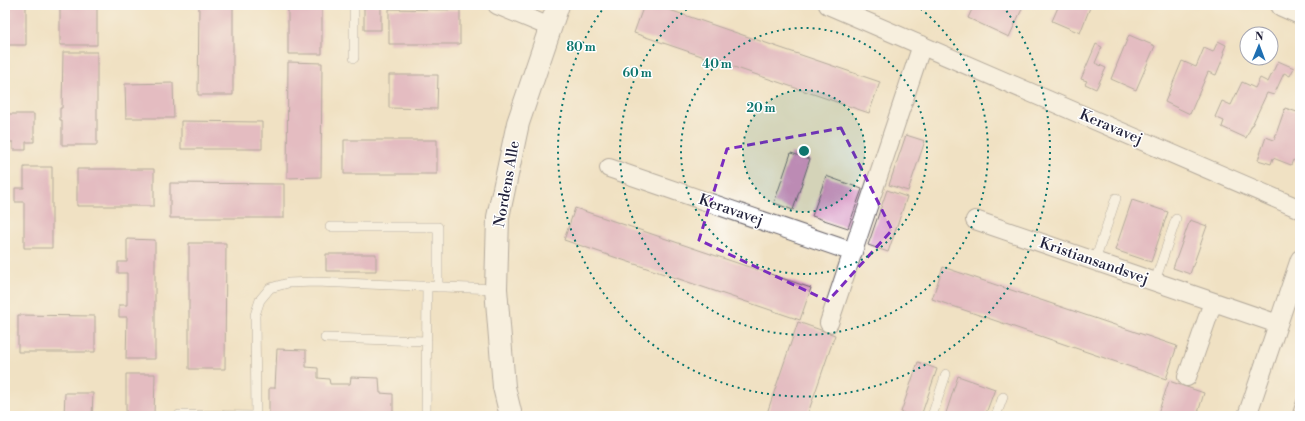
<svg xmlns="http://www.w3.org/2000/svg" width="1305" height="421" font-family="'Libre Bodoni',serif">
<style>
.building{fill:#d48fbf}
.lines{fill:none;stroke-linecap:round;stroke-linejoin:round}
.service-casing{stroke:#6a656b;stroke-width:10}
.minor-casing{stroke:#6a656b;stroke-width:20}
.tertiary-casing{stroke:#6a656b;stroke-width:24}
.service{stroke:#fff;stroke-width:9}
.minor{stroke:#fff;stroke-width:18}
.tertiary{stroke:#fff;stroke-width:22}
.marked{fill:none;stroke:#7b2cbf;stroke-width:3;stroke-dasharray:8 5;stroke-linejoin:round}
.ring{fill:none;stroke:#0f766e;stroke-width:2;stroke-dasharray:2 4}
.labels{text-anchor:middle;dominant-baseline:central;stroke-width:3;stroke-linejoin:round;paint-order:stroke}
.street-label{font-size:15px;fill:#22223b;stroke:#fff}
.centre{fill:#0f766e;stroke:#fff;stroke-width:2}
.ring-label{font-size:12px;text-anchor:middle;font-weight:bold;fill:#0f766e;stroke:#fff;stroke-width:3;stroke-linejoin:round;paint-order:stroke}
</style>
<rect width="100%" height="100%" fill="#fff"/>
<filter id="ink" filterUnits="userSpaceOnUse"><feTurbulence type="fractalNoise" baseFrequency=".025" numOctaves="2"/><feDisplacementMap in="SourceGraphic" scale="8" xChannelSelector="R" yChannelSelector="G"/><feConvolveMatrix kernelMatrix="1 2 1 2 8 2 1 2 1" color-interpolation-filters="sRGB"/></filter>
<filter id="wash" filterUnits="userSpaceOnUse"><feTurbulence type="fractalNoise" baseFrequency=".012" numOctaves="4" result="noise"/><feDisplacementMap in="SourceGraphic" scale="16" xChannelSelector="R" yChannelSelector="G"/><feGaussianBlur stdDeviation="0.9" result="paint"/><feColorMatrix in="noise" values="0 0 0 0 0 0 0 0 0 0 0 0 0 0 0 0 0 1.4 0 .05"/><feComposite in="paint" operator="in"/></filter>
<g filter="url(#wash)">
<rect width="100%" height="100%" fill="#f0e1c3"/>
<g id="blocks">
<path class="building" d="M5 5H26V45H5Z
M60 5H97V45H60Z
M199 5H233V95H198Z
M288 5H322V54H288Z
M364 5H381V30H364Z
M644 5H655L880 82 869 113 634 33Z
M974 5H1013L1022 9 1009 37 968 18Z
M1059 5H1091L1080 33 1052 21Z
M389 9 460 10V44H389Z
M1129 35 1155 46 1136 90 1111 79Z
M1218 41 1226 45 1223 52 1225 53 1216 75 1208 72 1190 114 1165 102 1182 61 1196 67 1204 48 1213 52Z
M1096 44 1102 47 1095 63 1106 68 1096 89 1085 84 1087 81 1081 79Z
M63 52H97V145H62V120H60V108H62Z
M1278 61 1294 68 1290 76 1284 73 1274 95 1267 93 1246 138 1222 127 1224 121 1215 117 1222 101 1231 105 1242 82 1255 88 1260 78 1268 82Z
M288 62 322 63 321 177 287 178Z
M389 75H438L437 109 389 108Z
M173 83 174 118H126L125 84Z
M1285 108 1300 113V152L1297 162 1293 160 1291 165 1273 158 1271 164 1258 160 1266 137 1274 140Z
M5 114H34V142H26V150H13V142H5Z
M181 121 262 122V149H181Z
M906 135 925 141 908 191 889 185Z
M344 140H437V174H344Z
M791 153 810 159 793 210 774 203Z
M24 167H52V248H24V202H15V188H24Z
M77 169H154V206H77Z
M826 176 862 189 848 228 812 216Z
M170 183 284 184V218H170Z
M887 190 907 197 888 252 868 245Z
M1132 200 1168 212 1151 262 1115 250Z
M575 208 811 288 800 320 564 240Z
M1190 220 1207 226 1190 274 1173 268Z
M127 239 155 240V359H126L127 317H119V305H127V273H118V262H127Z
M189 243H226L225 369H189Z
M326 254H376V271H326Z
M943 267 1177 346 1166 379 932 299Z
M18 315 95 316V352H18Z
M798 322 835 335 807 416H766Z
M277 349 306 350V367L318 368V378L329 379 330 384H350L351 377 379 378 380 393 393 394V416H320V415H318V416H269V388H275Z
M918 362 937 369 921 416H911L901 412Z
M126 374H155L154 416H126Z
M958 376 995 389 985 416H945Z
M1169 381 1204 393 1197 416H1157Z
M1300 391V413L1293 411Z
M65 393H93L92 416H64Z"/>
</g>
</g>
<g filter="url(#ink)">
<use href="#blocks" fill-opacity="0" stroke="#6a656b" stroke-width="1"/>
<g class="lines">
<g class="service-casing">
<path id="service" d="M354 58V5
M330 227H438V287
M1095 261 1116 198
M1155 281 1176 219
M325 338 427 341
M179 415 256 416
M256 416 255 315 260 300 270 288 288 283 315 282 496 289
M426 416 427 286
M932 416 946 374
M996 416 1003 397"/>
</g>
<g class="minor-casing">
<path id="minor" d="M497 5 550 27
M828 5 1300 209
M609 168 853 252
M975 220 1278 324
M829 323 922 45
M1187 377 1213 302
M1247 416 1300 259"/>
</g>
<g class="tertiary-casing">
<path id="tertiary" d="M1282 5 1300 13
M511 416 504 387 496 289 498 217 518 123 558 5"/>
</g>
<use href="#service" class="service"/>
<use href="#minor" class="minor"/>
<use href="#tertiary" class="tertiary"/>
</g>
</g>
<path d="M0 0H1305V421H0ZM841 128 892 230 828 301 699 240 727 149Z" fill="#f0e1c3" fill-opacity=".55" fill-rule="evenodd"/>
<path class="marked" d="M841 128 892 230 828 301 699 240 727 149Z"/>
<circle cx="804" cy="151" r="61" fill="#0f766e" fill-opacity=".12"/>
<g class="ring">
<circle cx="804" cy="151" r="61"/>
<circle cx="804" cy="151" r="123"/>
<path d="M916 5A184 184 0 1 1 692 5"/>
<path d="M1003 6A246 246 0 1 1 605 6"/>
</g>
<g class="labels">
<g class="street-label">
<text transform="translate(1111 127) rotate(23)">Keravavej</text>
<text transform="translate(507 184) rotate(-80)">Nordens Alle</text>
<text transform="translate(731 210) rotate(19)">Keravavej</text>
<text transform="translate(1094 261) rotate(19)">Kristiansandsvej</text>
</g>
</g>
<circle cx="804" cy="151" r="6" class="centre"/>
<g class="ring-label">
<text x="581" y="51">80 m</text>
<text x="717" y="68">40 m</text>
<text x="637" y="77">60 m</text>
<text x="761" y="112">20 m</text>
</g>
<rect width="1305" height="421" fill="none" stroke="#fff" stroke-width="20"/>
<g transform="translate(1259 46) rotate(1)"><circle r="19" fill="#ffffff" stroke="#a7a7b1"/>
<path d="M0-3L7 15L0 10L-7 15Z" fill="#1f6fb2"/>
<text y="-6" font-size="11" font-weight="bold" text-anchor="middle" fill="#22223b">N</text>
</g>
</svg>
